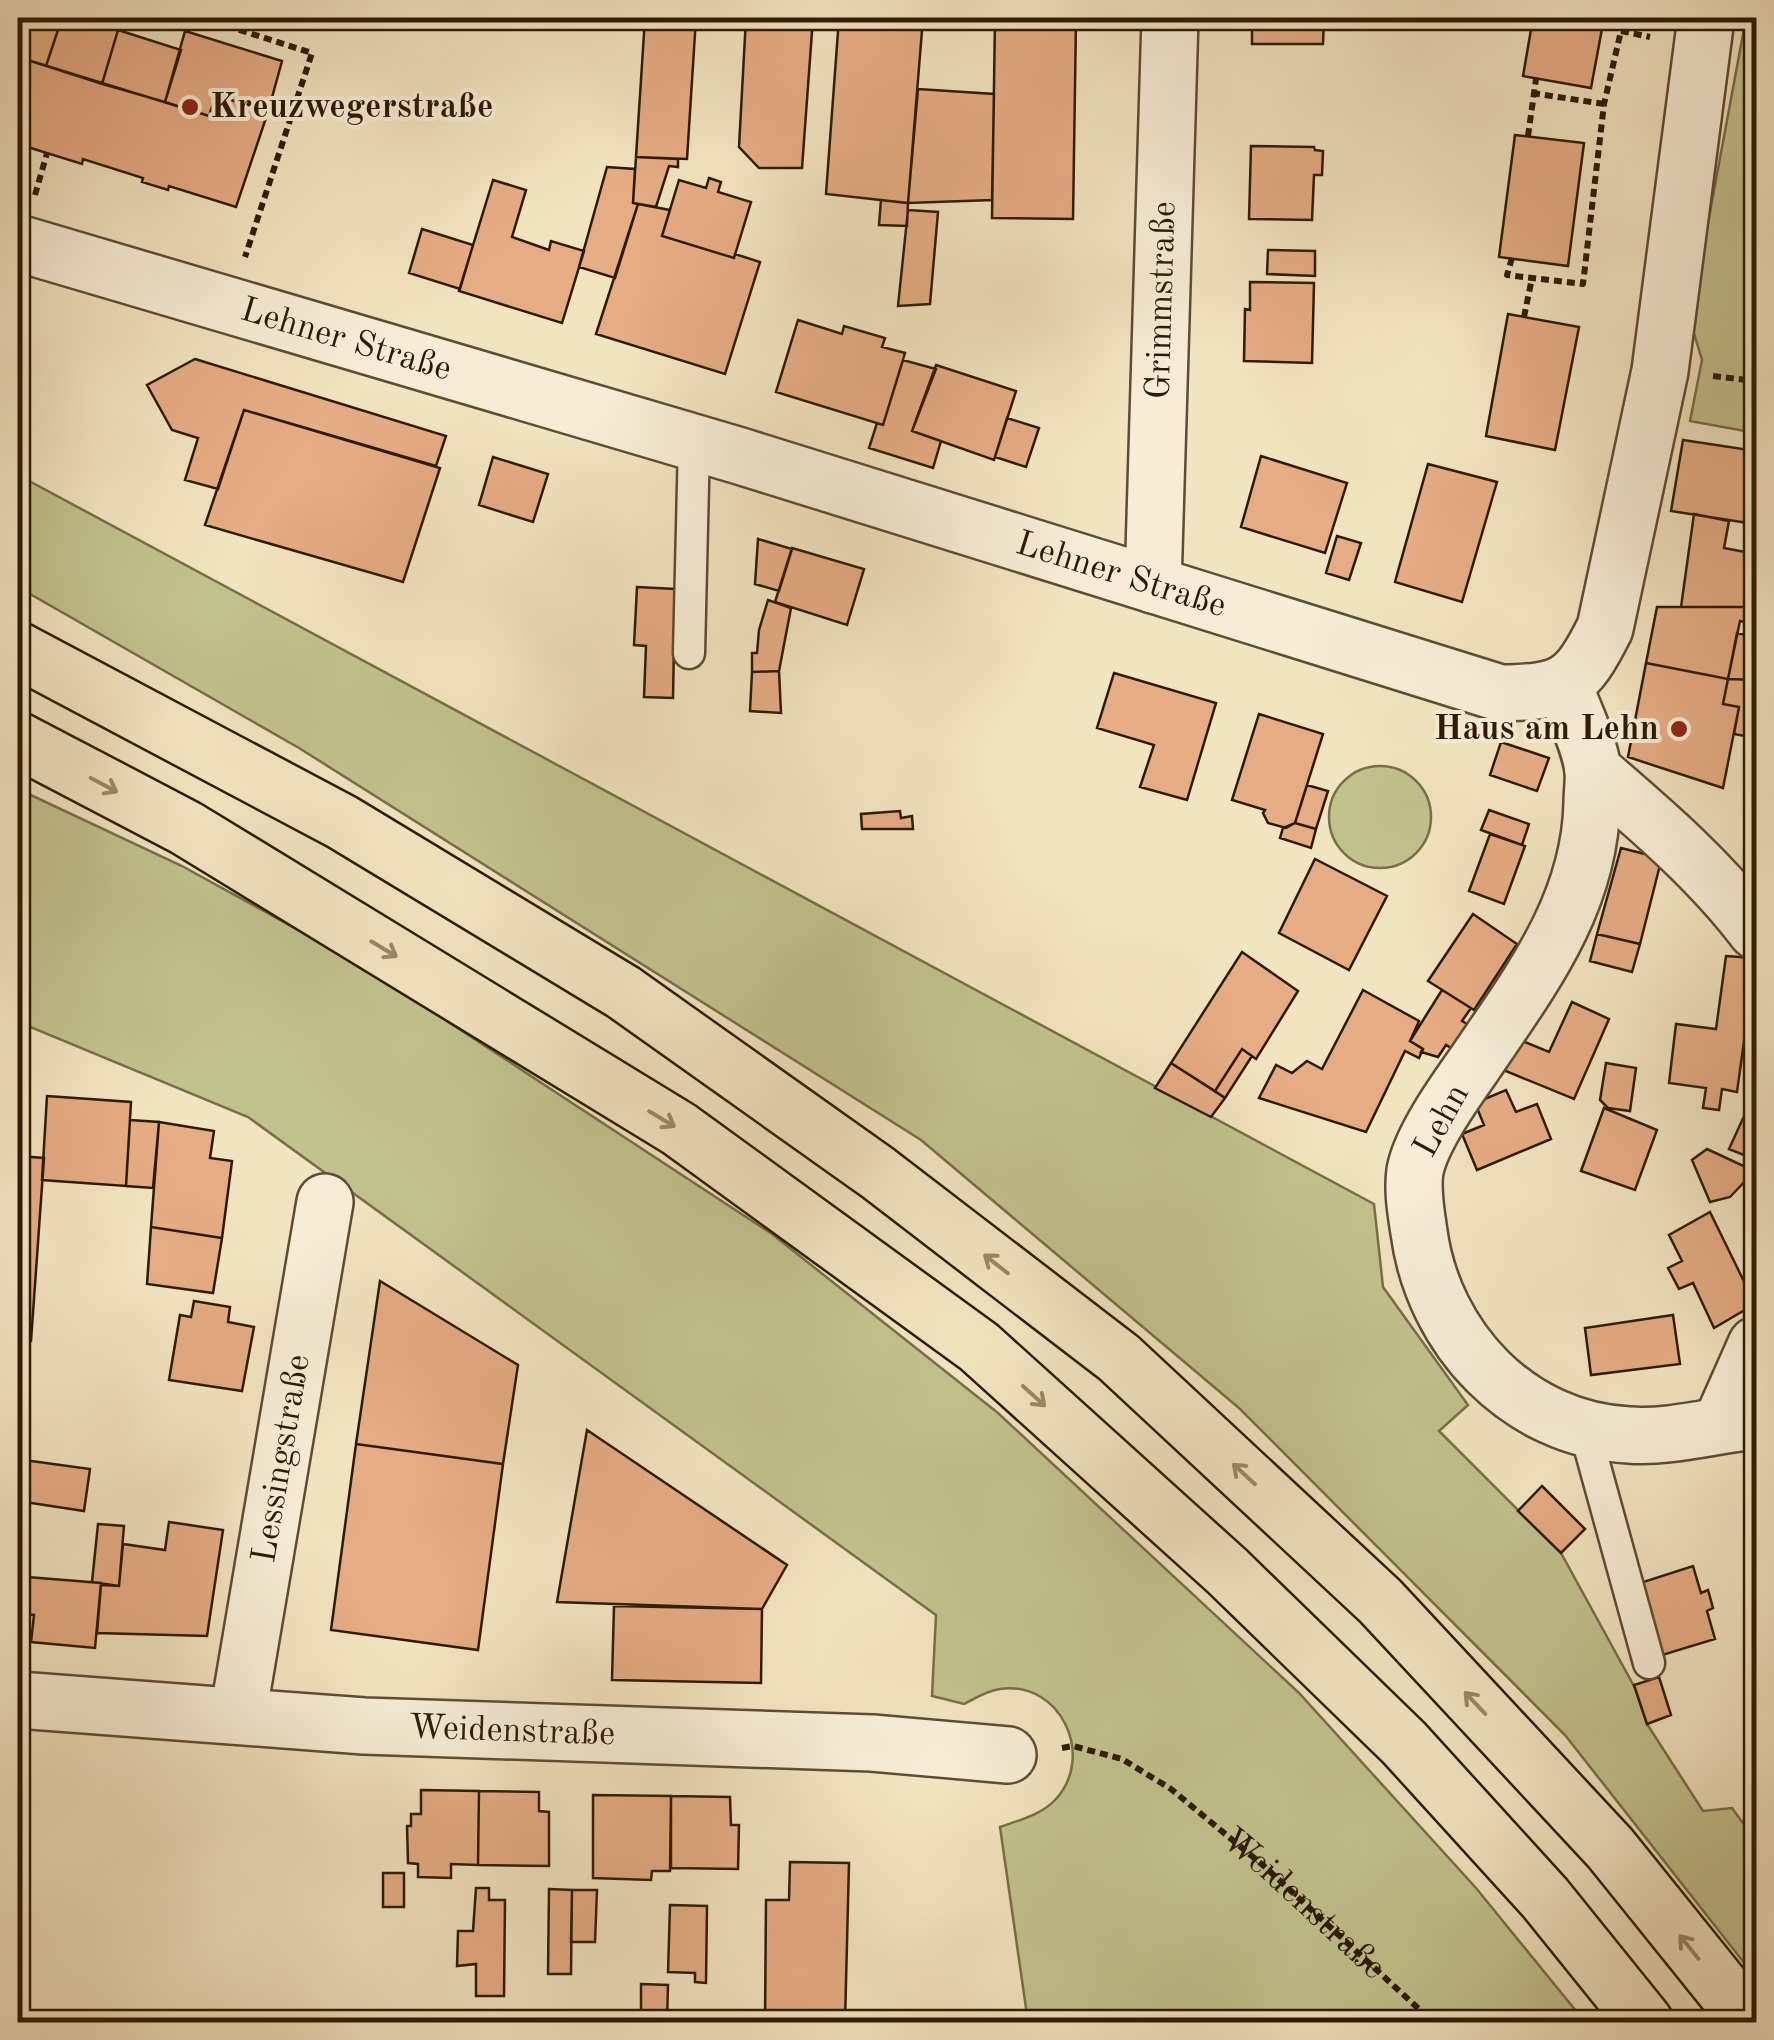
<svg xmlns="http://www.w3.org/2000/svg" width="1774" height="2040" font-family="'Old Standard TT',serif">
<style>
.green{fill:#c2c28d;stroke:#786e49;stroke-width:2.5}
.building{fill:#e6ac84;stroke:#2d1a05;stroke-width:2.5}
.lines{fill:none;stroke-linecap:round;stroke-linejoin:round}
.lane-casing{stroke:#5e4c34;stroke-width:35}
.street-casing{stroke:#5e4c34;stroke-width:60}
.highway-casing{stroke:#2d1a05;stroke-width:60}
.path{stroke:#2d1a05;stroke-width:6;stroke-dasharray:8 5;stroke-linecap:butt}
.lane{stroke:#f7edd6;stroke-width:30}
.street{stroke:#f7edd6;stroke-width:55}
.highway{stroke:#f2e4c0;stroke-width:55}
.oneway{stroke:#99896c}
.poi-dot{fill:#8f2418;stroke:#f7edd6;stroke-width:4}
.labels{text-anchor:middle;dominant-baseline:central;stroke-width:8;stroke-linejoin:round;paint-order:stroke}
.poi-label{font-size:35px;font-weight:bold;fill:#2d1a05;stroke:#f7edd6;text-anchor:start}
.street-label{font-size:35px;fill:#2d1a05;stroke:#f7edd6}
</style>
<rect width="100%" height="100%" fill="#f2e4c0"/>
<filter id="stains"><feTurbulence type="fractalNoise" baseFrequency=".002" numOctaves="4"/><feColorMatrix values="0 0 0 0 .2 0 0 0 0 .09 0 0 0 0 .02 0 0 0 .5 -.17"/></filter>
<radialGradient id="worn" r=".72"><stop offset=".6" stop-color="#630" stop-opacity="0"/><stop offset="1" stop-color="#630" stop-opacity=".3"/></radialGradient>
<path class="green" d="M1746 18H1756V433L1690 421 1702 360 1690 320Z
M18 475 1374 1204 1383 1287 1468 1405 1439 1431 1561 1553 1635 1688 1647 1724 1703 1811 1732 1808 1756 1841V1978L1565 1735 1239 1408 921 1140 299 748 18 587Z
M1329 817a51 51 0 1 1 102 0a51 51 0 1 1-102 0Z
M18 789 182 866 360 964 772 1234 998 1413 1299 1693 1476 1888 1585 2022H1028L1000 1827C1019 1820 1041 1815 1055 1800 1096 1757 1061 1680 1000 1689 986 1691 976 1698 964 1704L932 1696 936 1615 248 1117 18 1022Z"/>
<path class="building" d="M18 18H62L46 66 18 57Z
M62 18H111L108 27 118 30 102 84 46 66Z
M645 18H696L687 159 636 157Z
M746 18H813L802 168H759L739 147Z
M839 18H923L908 203 826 194Z
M1003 18H1066V20H1003Z
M1252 18H1324L1323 44H1252Z
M1533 18H1604L1591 88 1523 76Z
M995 19 1076 20 1073 219 992 218Z
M118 30 181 50 165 102 102 84Z
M185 31 282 61 268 112 216 95 209 116 165 102Z
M18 57 209 116 216 95 268 112 236 207 169 186 168 190 142 182 143 178 83 159 82 164 18 144Z
M918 89 994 94 992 200 908 203Z
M1515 135 1584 143 1568 266 1499 257Z
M1251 146 1314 147 1315 150 1323 151 1322 175H1314L1312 220 1249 219Z
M636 157 678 159V167L669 166 656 207 633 203Z
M607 167 635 169 633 203 638 204 615 278 579 267Z
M709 178 721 182 718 192 751 202 734 258 662 236 679 180 706 188Z
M493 180 526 190 512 237 549 250 551 241 584 251 562 323 459 291Z
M881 200 908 203 907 226 879 225Z
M638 204 670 210 662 236 734 258 735 254 760 262 725 374 596 334Z
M908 210 938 212 930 304 898 306Z
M422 229 473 245 460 289 409 273Z
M1268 250 1315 251V276L1267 274Z
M1250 282 1314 283 1312 363 1244 361 1245 309 1250 310Z
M1508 314 1579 327 1555 450 1486 436Z
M798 320 842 334 844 326 885 338 882 347 905 353 883 425 776 392Z
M195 359 446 436 436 466 244 410 218 489 185 480 198 438 172 430 147 385Z
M903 360 936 369 912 431 941 441 933 468 869 448 877 423 883 425Z
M936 365 1016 391 994 460 912 431Z
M244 410 440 468 403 582 205 525Z
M1007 418 1039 428 1026 467 995 457Z
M1683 440 1756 451 1748 523 1671 511Z
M1261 456 1347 483 1325 553 1241 527Z
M493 457 548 474 533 522 479 505Z
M1428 464 1497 482 1462 602 1395 582Z
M1694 514 1729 521 1724 548 1756 554 1747 607H1681Z
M1337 536 1361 543 1349 580 1326 573Z
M758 539 792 549 779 591 755 584Z
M792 548 864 569 847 625 775 602Z
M637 587 675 589 673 698 644 697 646 646 634 645Z
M768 600 791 608 779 671 752 672V653H757L759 630Z
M1657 607H1753L1750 623 1740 621 1728 679 1646 663Z
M1737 633 1756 637V680L1728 679Z
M1646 663 1728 679 1723 704 1739 707 1723 788 1628 757Z
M779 671 781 713 750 711 752 672Z
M1114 673 1216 703 1187 800 1140 787 1154 745 1097 728Z
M1728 679 1756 680V738L1734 734 1739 707 1723 704Z
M1259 714 1323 734 1295 823 1286 828 1268 823 1263 813 1265 810 1232 800Z
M1501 742 1549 758 1537 791 1490 775Z
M1307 785 1328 791 1316 829 1295 823Z
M1489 810 1529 824 1522 845 1481 830Z
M900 811 901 818 912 816 913 829H862L861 814Z
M1295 823 1316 829 1311 848 1280 838 1283 828Z
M1490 834 1525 846 1504 904 1469 891Z
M1621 848 1657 857 1661 861 1640 944 1597 934Z
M1315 859 1387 896 1349 970 1279 933Z
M1473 914 1517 944 1474 1010 1428 981Z
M1597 934 1640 944 1632 972 1590 961Z
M1242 952 1298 991 1256 1059 1242 1049 1215 1091 1171 1063Z
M1726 956 1754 958 1756 963V991H1751L1737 1092 1722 1089 1719 1110 1703 1108 1706 1088 1669 1083 1676 1024 1716 1029Z
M1363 990 1419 1021 1410 1041 1423 1049 1419 1058 1405 1051 1366 1132 1259 1098 1276 1065 1292 1073 1307 1061 1322 1069Z
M1442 990 1471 1008 1462 1021 1478 1031 1463 1055 1446 1045 1438 1057 1421 1052 1423 1049 1410 1041Z
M1572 1002 1609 1019 1574 1099 1496 1067 1515 1038 1549 1052Z
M1242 1049 1252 1056 1225 1098 1215 1091Z
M1171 1063 1225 1098 1211 1117 1155 1088Z
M1606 1063 1636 1068 1630 1111 1608 1108 1600 1100Z
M1506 1090 1516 1112 1537 1104 1551 1139 1477 1170 1462 1134 1484 1125 1475 1103Z
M47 1096 131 1102 126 1186 42 1180Z
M1604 1108 1657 1130 1635 1190 1581 1171Z
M1745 1114 1756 1118V1160L1729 1149Z
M130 1120 159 1122 153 1188 126 1186Z
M159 1122 214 1131 210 1158 232 1161 222 1238 151 1227Z
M1707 1149 1750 1169 1746 1180 1730 1197 1710 1202 1692 1160Z
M18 1156 44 1158 31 1341 18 1340Z
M1750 1169 1756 1172V1190L1746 1180Z
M1710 1212 1755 1304 1714 1328 1693 1283 1679 1289 1668 1268 1682 1261 1669 1235Z
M151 1227 222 1238 213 1293 147 1284Z
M380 1281 518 1365 503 1464 356 1444Z
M194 1301 230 1307 228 1322 254 1327 242 1391 169 1380 180 1315 191 1317Z
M1673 1315 1680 1364 1591 1375 1585 1328Z
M587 1430 787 1565 762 1609 557 1602Z
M356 1444 503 1464 478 1650 331 1630Z
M24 1460 90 1469 84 1511 18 1501Z
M1542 1486 1585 1529 1561 1553 1518 1511Z
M169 1522 223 1530 207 1636 97 1633 101 1585 119 1586 123 1544 165 1550Z
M98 1524 124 1526 119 1586 92 1582Z
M1693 1566 1701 1593 1708 1590 1713 1608 1707 1611 1715 1639 1659 1656 1637 1584Z
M27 1577 101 1583 95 1648 31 1642 34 1615 23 1614Z
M614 1606 762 1609 761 1683 612 1680Z
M1659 1677 1671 1715 1647 1724 1634 1685Z
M421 1790 479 1791 478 1865 451 1864V1878L418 1877V1864L408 1863 407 1826H411V1814H421Z
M479 1791 539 1792V1811L549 1812V1866L478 1865Z
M593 1795 671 1796 670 1871H652L651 1880 593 1878Z
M671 1796 730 1797 731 1825H739L738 1869 671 1868Z
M790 1862 849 1863 845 2022H765L766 1900H789Z
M383 1873H404V1907H383Z
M476 1888H489V1900H505L504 1996H476V1964L457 1966 458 1931H473Z
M549 1889 572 1890 571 1974H548Z
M572 1890H597L595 1942H571Z
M670 1905 707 1906 706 1983 695 1982V1973L668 1972Z
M641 1984 668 1985 667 2022H641Z"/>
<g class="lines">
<g class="lane-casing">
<path id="lane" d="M689 653 694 442
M1584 1427 1649 1663"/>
</g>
<g class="street-casing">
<g id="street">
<path id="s2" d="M18 243 740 456 1500 693C1565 692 1576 686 1605 628L1660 371 1706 18"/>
<path id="s3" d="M1153 585 1170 18"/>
<path d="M1564 685C1573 712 1590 743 1593 771 1594 781 1592 792 1592 802 1590 906 1529 983 1473 1066 1454 1093 1421 1139 1415 1171 1412 1190 1416 1213 1419 1232 1433 1338 1518 1430 1629 1435 1671 1438 1715 1425 1756 1421"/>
<path d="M1593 770C1651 820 1710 870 1756 931"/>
<path d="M1721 1424 1756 1345"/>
<path id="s4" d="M18 1700 364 1726 872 1743 1008 1755"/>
<path id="s5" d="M238 1715 325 1202"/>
</g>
</g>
<g class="highway-casing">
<path id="highway" d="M18 650 342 822 623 992 878 1173 1119 1358 1380 1601 1610 1848 1750 2022
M18 740 186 828 679 1129 979 1347 1227 1571 1404 1743 1545 1898 1645 2022"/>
</g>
<g class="path">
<path d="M202 18 312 53 245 257"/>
<path d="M1621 31 1650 37"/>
<path d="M1532 93 1604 104"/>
<path d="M1528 136 1536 79"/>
<path d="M35 195 47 153"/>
<path d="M1512 258 1507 275 1583 284 1604 104 1624 18"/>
<path d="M1524 317 1532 278"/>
<path d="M1713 376 1756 381"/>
<path id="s1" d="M1062 1748 1073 1746 1122 1759 1171 1789 1265 1867 1433 2022"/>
</g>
<use href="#lane" class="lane"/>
<use href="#street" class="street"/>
<use href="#highway" class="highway"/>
</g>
<defs><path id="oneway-shaft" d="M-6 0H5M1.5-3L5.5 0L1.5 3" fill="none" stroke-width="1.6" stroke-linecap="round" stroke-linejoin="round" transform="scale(2.5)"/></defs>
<g class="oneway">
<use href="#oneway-shaft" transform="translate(104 785) rotate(28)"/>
<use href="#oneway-shaft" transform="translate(384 949) rotate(31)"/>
<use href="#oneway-shaft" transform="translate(662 1119) rotate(31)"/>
<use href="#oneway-shaft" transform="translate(996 1264) rotate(-142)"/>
<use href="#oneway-shaft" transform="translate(1034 1396) rotate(42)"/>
<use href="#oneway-shaft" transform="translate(1244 1474) rotate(-137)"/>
<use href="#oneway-shaft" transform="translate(1475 1703) rotate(-133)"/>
<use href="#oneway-shaft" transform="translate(1689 1947) rotate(-129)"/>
</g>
<g class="poi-dot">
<circle cx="190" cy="107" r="10"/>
<circle cx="1679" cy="729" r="10"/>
</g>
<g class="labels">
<g class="poi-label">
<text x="210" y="107">Kreuzwegerstraße</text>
<text x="1659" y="729" text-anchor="end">Haus am Lehn</text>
</g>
<g class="street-label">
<text stroke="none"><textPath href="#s3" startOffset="285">Grimmstraße</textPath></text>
<text stroke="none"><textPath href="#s2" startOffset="342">Lehner Straße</textPath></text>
<text stroke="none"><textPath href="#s2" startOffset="1152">Lehner Straße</textPath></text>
<text transform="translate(1442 1121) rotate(-61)">Lehn</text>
<text stroke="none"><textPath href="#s5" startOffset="260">Lessingstraße</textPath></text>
<text stroke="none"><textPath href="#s4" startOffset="495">Weidenstraße</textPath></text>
<text stroke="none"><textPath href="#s1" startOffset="295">Weidenstraße</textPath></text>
</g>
</g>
<rect width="1774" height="2040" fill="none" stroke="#f2e4c0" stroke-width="60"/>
<rect x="20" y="20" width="1734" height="2000" fill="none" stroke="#2d1a05" stroke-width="5"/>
<rect x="30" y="30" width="1714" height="1980" fill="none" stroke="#2d1a05" stroke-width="2.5"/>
<rect width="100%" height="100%" filter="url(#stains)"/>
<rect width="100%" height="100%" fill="url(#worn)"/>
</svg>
